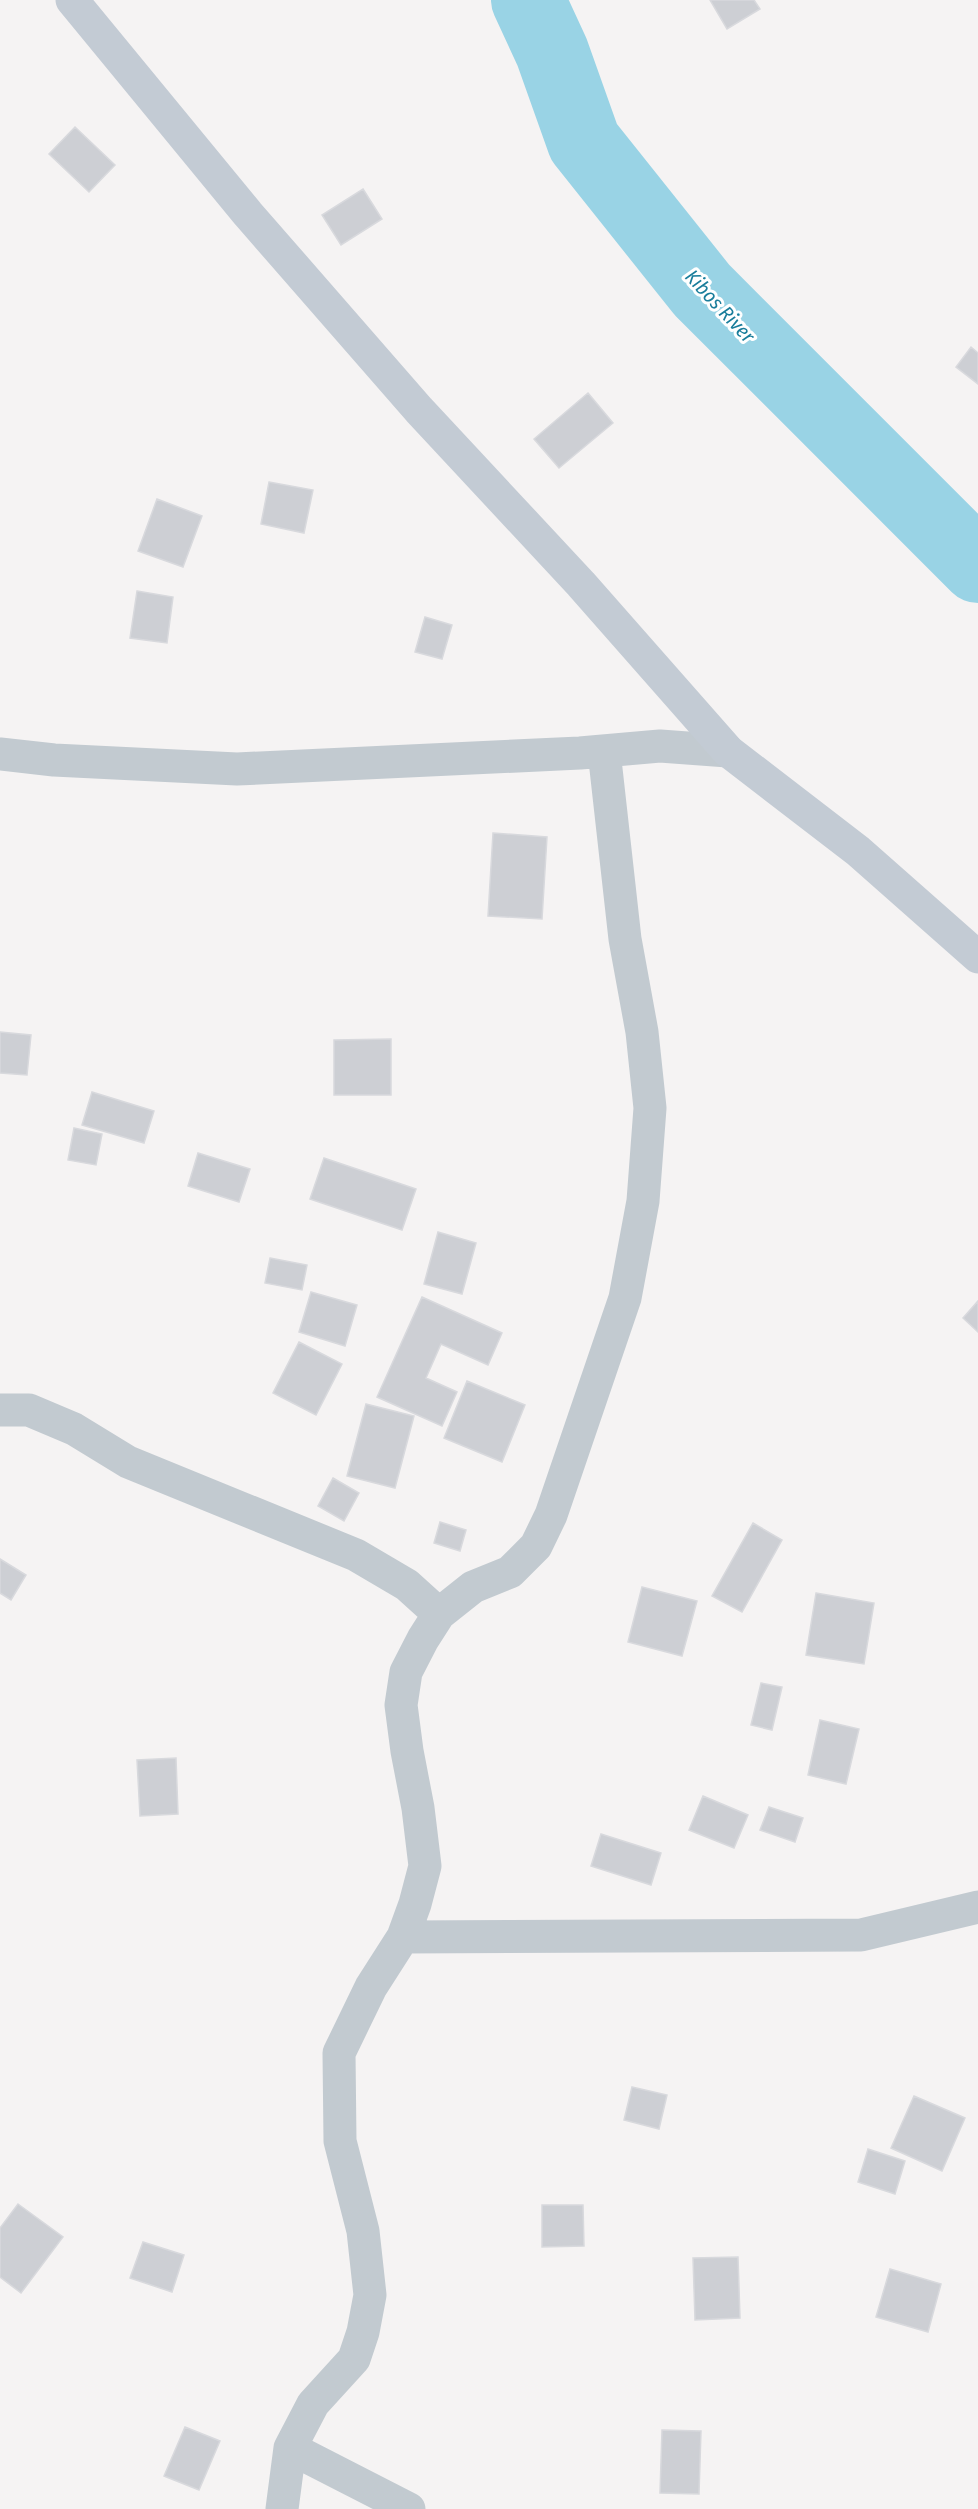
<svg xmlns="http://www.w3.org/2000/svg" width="978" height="2509" font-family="'Fira Sans Condensed',sans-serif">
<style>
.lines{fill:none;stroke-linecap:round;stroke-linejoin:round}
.river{stroke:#99d3e5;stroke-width:74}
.building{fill:#cdcfd4;stroke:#d8d9dd;stroke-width:1.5}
.street{stroke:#c2cad0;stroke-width:33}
.secondary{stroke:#c3cbd4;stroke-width:33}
.labels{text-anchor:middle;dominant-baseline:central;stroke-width:6;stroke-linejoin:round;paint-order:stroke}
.water-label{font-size:20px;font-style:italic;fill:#1a7d9b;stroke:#fff}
</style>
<rect width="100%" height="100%" fill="#f5f3f3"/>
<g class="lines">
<path class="river" d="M528 0 552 52 584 142 702 290 978 566"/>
</g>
<path class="building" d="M710 0H754L760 9 727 29Z
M75 127 115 165 89 192 49 154Z
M363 189 382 219 341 245 322 215Z
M971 347 978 353V384L956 367Z
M588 393 613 423 559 468 534 439Z
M269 482 313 490 304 533 261 524Z
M157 499 202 516 183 567 138 551Z
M137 591 173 597 167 643 130 638Z
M425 617 452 625 442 659 415 652Z
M493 833 547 837 542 919 488 916Z
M0 1032 31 1035 27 1075 0 1073Z
M391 1039V1095H334V1040Z
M92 1092 154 1111 144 1143 82 1125Z
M74 1128 102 1134 96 1165 68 1160Z
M198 1153 250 1169 239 1202 188 1186Z
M324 1158 416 1189 402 1230 310 1199Z
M438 1232 476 1243 462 1294 424 1284Z
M270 1258 307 1265 302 1290 265 1283Z
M311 1292 357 1305 345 1346 299 1332Z
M422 1297 502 1333 488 1365 441 1344 426 1378 457 1392 442 1426 377 1397Z
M978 1301V1332L963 1318Z
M299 1342 342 1364 316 1415 273 1393Z
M467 1381 525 1405 502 1462 444 1438Z
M366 1404 414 1416 395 1488 347 1476Z
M333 1478 359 1493 344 1521 318 1506Z
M440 1522 466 1530 460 1551 434 1543Z
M753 1523 782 1540 742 1612 712 1596Z
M0 1559 26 1575 11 1600 0 1593Z
M642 1587 697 1601 682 1656 628 1642Z
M816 1593 874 1603 864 1664 806 1655Z
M761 1683 782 1687 772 1730 751 1725Z
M820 1720 859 1729 846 1784 808 1775Z
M176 1758 178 1814 140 1816 137 1760Z
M703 1796 748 1815 734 1848 689 1830Z
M769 1807 803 1818 795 1842 760 1830Z
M601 1834 661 1853 651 1885 591 1866Z
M632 2087 667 2095 659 2129 624 2120Z
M914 2096 965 2118 942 2171 891 2148Z
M868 2149 905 2161 895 2194 858 2182Z
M18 2204 63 2237 21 2293 0 2277V2228Z
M542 2205H583L584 2246 542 2247Z
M143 2242 184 2255 172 2292 130 2278Z
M738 2257 740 2318 695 2320 693 2258Z
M890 2269 941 2284 928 2332 876 2317Z
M185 2427 220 2441 199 2490 164 2476Z
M662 2430 701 2431 699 2494 660 2493Z"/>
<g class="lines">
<path class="street" d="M0 754 54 760 237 769 580 753 660 746 728 751
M0 1410H29L74 1429 128 1462 356 1555 407 1585 439 1614
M403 1937 861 1935 978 1907
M290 2448 409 2509
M282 2509 290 2448 313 2404 354 2359 363 2332 370 2295 363 2231 340 2141 339 2053 371 1987 403 1937 415 1904 425 1866 418 1808 407 1751 401 1705 406 1672 423 1639 439 1614 473 1587 510 1572 536 1546 551 1515 625 1298 643 1201 650 1108 642 1032 625 939 604 751"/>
<path class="secondary" d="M72 0 248 214 419 410 581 584 728 751 858 851 978 957"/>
</g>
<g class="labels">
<g class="water-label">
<text transform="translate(720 306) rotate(47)">Kibos River</text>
</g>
</g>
</svg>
